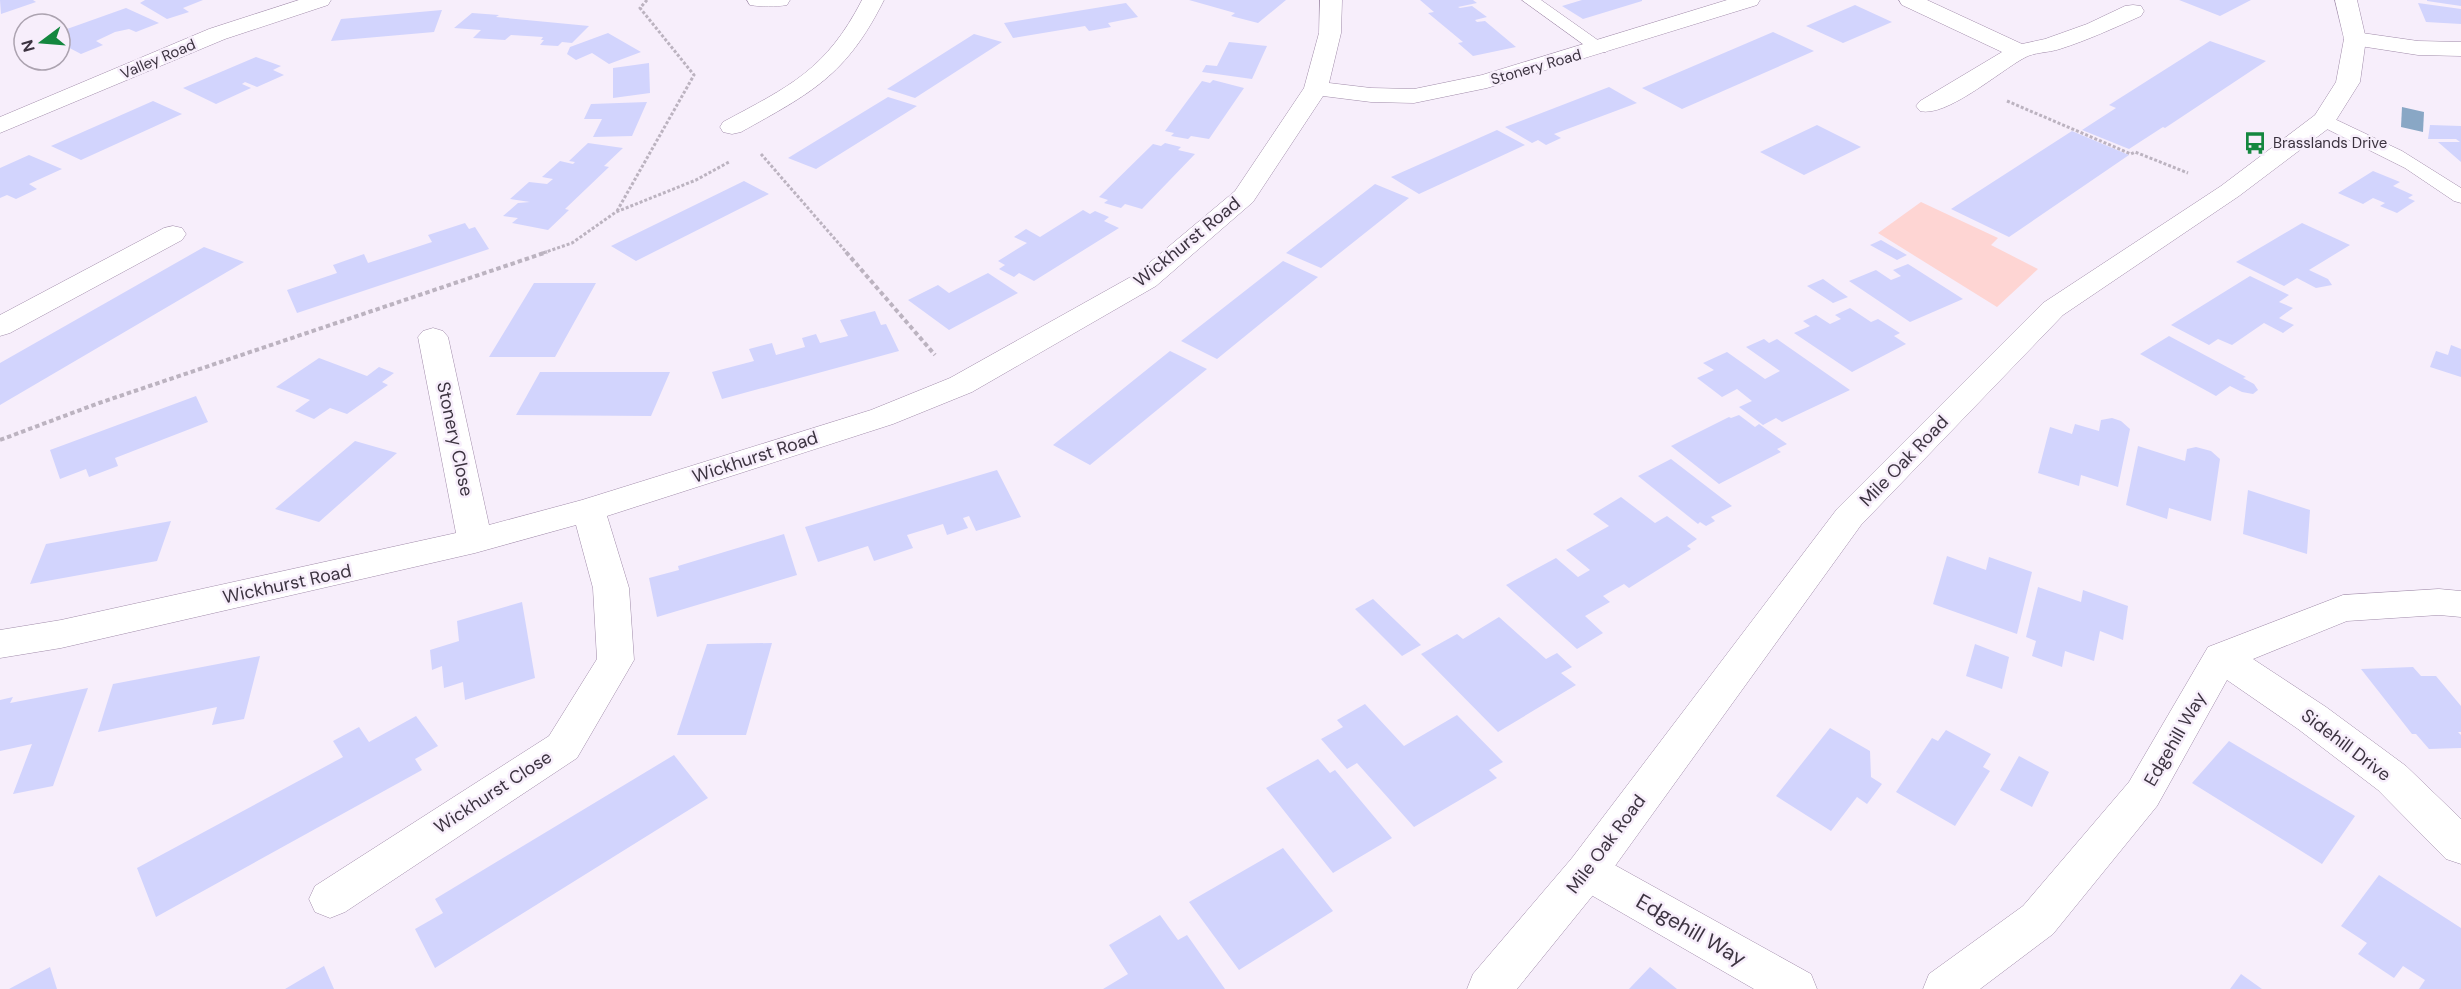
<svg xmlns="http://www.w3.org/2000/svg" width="2461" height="989" font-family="'DM Sans',sans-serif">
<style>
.green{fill:#fed5d3}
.water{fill:#89a7c5}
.building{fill:#d2d4fd}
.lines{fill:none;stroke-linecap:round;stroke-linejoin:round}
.service-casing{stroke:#a18caa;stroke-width:1}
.minor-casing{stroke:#a18caa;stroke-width:1}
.tertiary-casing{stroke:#a18caa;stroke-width:1}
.path-far1{stroke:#bcb3c0;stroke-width:3;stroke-dasharray:3 2;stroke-linecap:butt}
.path{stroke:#bcb3c0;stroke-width:4;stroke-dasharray:4.5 3;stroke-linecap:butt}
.service{fill:#fff;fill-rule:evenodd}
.minor{fill:#fff;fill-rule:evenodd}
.tertiary{fill:#fff;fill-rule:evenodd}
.labels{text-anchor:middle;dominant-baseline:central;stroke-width:5;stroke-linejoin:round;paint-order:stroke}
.far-street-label{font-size:15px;fill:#3c3340;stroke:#f7eefb}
.far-poi-label{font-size:15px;fill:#3c3340;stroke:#f7eefb;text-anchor:start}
.street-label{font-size:18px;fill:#3c3340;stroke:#f7eefb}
.near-street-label{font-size:21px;fill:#3c3340;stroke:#f7eefb}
</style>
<rect width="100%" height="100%" fill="#f7eefb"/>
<path class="green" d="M1921 202 1998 238 1991 245 2038 269 1997 307 1878 233Z"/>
<path class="water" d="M2402 107 2424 112 2423 132 2401 127Z"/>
<path class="building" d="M0 0H33L36 2 1 14Z
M145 0H203L183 8 189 12 167 19 140 3Z
M1189 0H1286L1258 23 1231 16 1235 13Z
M1420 0H1473L1477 3 1458 7 1460 8 1472 6 1487 17 1475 20 1477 22 1485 21 1516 47 1473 56 1458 43 1463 42 1428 13 1434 12Z
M1582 0H1642V1L1583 19 1562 6Z
M2179 0H2251L2220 16Z
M2427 0H2461V6L2427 1Z
M1126 3 1138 17 1108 23 1111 27 1089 31 1085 26 1013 38 1004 23Z
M2418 3 2461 9V24L2426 22Z
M1855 5 1892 22 1843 43 1806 26Z
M126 8 159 23 136 32 129 29 115 32 96 41 103 45 81 54 60 43V33L69 30 67 29Z
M442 10 434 32 331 41 341 19Z
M472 13 499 15 496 17 589 26 572 43 562 42 558 46 540 45 544 40H541L543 37 511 35 505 40 473 38 481 30 454 28Z
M1773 32 1814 51 1682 109 1642 88Z
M608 33 641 52 609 64 592 53 576 60 567 54 570 47Z
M974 34 1002 42 915 98 887 89Z
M2210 41 2266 61 2165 128 2163 127 2129 149 2082 130 2116 108 2109 105Z
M1229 42 1267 46 1252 79 1202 72 1206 65 1217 66Z
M256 57 281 66 273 70 284 75 257 87 245 82 242 84 251 88 216 104 183 88Z
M649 63 650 93 613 98V68Z
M1213 80 1244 88 1209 139 1191 136 1188 139 1171 136 1174 133 1165 131 1202 81 1210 83Z
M1609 87 1637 103 1554 134 1561 138 1546 145 1538 140 1532 143 1505 127Z
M888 97 917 106 816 169 788 158Z
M153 101 182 114 81 160 51 146Z
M647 102 632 136 593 137 602 119H584L591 104Z
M1817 125 1861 147 1804 175 1760 152Z
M2430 125 2461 126V162L2438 142H2460L2456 139H2428Z
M1497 130 1525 145 1419 194 1391 177Z
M2072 131 2129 155 2009 237 1951 209Z
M588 143 623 148 604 166 609 167 565 209 569 210 548 230 512 223 518 218 503 216 518 203 530 202 510 199 529 182 547 184 553 179 542 177 560 161 573 164 575 162 569 161Z
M1165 143 1181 147 1178 150 1195 154 1142 209 1125 204 1121 208 1104 203 1108 200 1099 197 1153 144 1161 146Z
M29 155 62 169 29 184 37 189 16 199 7 195 0 198V168Z
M2373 171 2400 182 2393 186 2413 195 2408 198 2415 201 2397 213 2380 206 2385 203 2373 198 2363 204 2338 193Z
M744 181 769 194 636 261 611 246Z
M1375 184 1409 198 1321 268 1286 253Z
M1083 210 1090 214 1095 211 1109 217 1104 221 1119 228 1034 281 1019 273 1014 277 999 269 1005 265 998 261 1027 243 1014 237 1026 229 1040 237Z
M465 223 469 229 475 227 489 249 297 313 287 290 337 273 333 265 364 254 368 263 432 242 428 235Z
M2302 223 2350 245 2309 270 2328 279 2332 285 2316 288 2297 278 2284 286 2236 262Z
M1881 240 1907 255 1897 260 1870 245Z
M204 247 244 262 0 405V363Z
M1283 261 1318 277 1217 359 1181 341Z
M1908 264 1963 299 1910 322 1849 281 1876 270 1891 280 1901 276 1893 270Z
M988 273 1018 293 949 330 908 300 938 285 949 293Z
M2250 276 2289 295 2279 302 2293 308 2279 318 2294 325 2283 333 2264 323 2232 345 2218 339 2209 345 2171 325Z
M1823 279 1848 297 1833 303 1807 286Z
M534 283H596L555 357H489Z
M1850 308 1871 322 1878 319 1900 333 1894 336 1906 344 1852 372 1794 333 1810 326 1803 321 1816 315 1830 324 1841 319 1835 315Z
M875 311 881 325 886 324 899 351 722 399 712 372 754 361 749 349 772 343 776 355 805 347 802 338 816 334 820 343 848 336 840 320Z
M2169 336 2246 377 2243 378 2254 384 2258 390 2253 394 2242 392 2230 386 2216 396 2140 354Z
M1764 339 1769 343 1777 339 1850 390 1782 422 1776 418 1763 425 1739 407 1752 401 1737 389 1722 397 1697 378 1714 370 1703 363 1727 352 1765 379 1780 371 1746 347Z
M2451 345 2461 349V377L2430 367 2436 351 2448 355Z
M1170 351 1207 369 1090 465 1053 445Z
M319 358 367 376 379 367 394 373 382 382 388 385 347 414 330 408 314 419 295 411 310 400 276 387Z
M540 372H670L651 416 516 415Z
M196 396 208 422 115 458 118 466 89 477 86 469 60 479 50 450Z
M1739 415 1755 427 1759 424 1787 444 1777 449 1781 452 1719 484 1671 446 1729 417 1731 418Z
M2112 418 2121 421 2130 429 2118 487 2081 475 2079 486 2038 473 2050 427 2072 434 2075 424 2099 431 2101 420Z
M355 441 397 453 319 522 275 509Z
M2138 446 2185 461 2187 449 2196 447 2211 451 2220 459 2211 521 2169 508 2167 519 2126 505Z
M1671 459 1732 506 1711 517 1715 521 1706 526 1700 522 1698 524 1638 476Z
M997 470 1021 517 976 531 969 516 963 518 968 528 947 535 943 524 907 535 913 548 874 561 868 546 818 562 805 527Z
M2248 490 2310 510 2307 554 2243 534Z
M1621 497 1655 523 1667 516 1697 539 1687 546 1691 549 1629 588 1624 584 1603 596 1610 602 1585 616 1603 633 1577 649 1506 585 1556 558 1578 577 1590 570 1566 550 1609 526 1593 514Z
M171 521 157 561 30 584 46 544Z
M784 534 797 575 657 617 649 578 679 570 678 566Z
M1947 556 1986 570 1989 557 2032 572 2017 634 1933 604Z
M2038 587 2081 602 2083 590 2128 606 2123 640 2100 631 2094 661 2065 651 2062 667 2032 656 2036 641 2026 637Z
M1373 599 1421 645 1402 656 1355 609Z
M522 602 535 678 465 700 463 682 444 688 442 666 432 670 430 650 459 641 457 621Z
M1499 617 1546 659 1557 653 1572 667 1561 673 1576 685 1498 732 1421 654 1457 634 1463 639Z
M772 643 746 735H677L707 644Z
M1975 644 2009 657 2002 689 1966 676Z
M260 656 244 719 212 725 217 707 98 732 113 684Z
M2413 667 2421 676H2436L2461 706V732H2458L2461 735V748L2429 749 2416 734H2412L2361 669Z
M88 688 53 786 13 794 32 744 0 751V700L13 697 10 703Z
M1365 704 1404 746 1457 715 1503 762 1489 770 1497 778 1414 827 1357 763 1347 769 1321 739 1343 727 1337 720Z
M416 716 438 746 415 759 422 770 156 917 137 868 343 757 333 741 359 727 369 742Z
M1830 728 1870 751 1871 777 1882 784 1867 804 1857 797 1831 831 1776 796Z
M1946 730 1991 754 1983 767 1990 771 1955 826 1896 792 1932 738 1938 741Z
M2229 741 2355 816 2322 864 2192 783Z
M674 755 708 798 435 968 415 929 443 913 435 899Z
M2019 756 2049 772 2032 807 2000 790Z
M1318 759 1330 773 1335 770 1392 838 1333 873 1266 788Z
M1283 848 1333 911 1239 970 1189 902Z
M2379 875 2461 928V989H2419L2425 980 2403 966 2394 978 2358 954 2367 943 2341 926Z
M1160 915 1178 940 1187 935 1225 989H1103L1128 974 1109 945Z
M324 966 334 989H285Z
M50 967 57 989H9Z
M1650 967 1677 989H1629Z
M2241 974 2262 989H2230Z"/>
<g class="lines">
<g class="service-casing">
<path id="service" d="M1522 0H1541L1609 48 1606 52H1594Z
M2324 114 2402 151 2461 188V203L2454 201 2405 168 2317 124 2315 120 2317 116Z"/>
</g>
<g class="minor-casing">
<path id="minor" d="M299 0H331L328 5 225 39 0 133V117L209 29Z
M747 0H790L787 5C775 7 762 7 750 5Z
M862 0H884C846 76 811 93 741 132L732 134 723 132 720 127 723 122C790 86 826 70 862 0Z
M1320 0H1342L1341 33 1329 83 1371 88 1414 89 1482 75 1727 0H1760L1757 5 1487 88 1414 103 1371 102 1323 96 1253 202 1156 286 972 392 893 424 607 516 629 588 634 660 577 758 345 912 330 918 315 912 309 899 315 886 549 736 597 659 593 588 576 525 475 553 61 648 0 658V630L61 620 456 533 418 337 423 331 433 328 443 331 448 337 489 525 582 500 871 410 950 378 1136 274 1235 191 1304 88 1319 33Z
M1899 0H1927L2022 44 2045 39 2087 24 2125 6 2133 5 2141 6 2144 11 2141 16C2114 28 2088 40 2060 49 2048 53 2034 52 2024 58 2000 71 1946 118 1920 111L1916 106 1920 101 2002 52 1902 5Z
M2355 32 2418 41 2461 42V56L2418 55 2347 44 2344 39 2347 34Z
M173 226 182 228 186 234 182 240 10 333 0 336V315L164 228Z
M2439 589 2461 591V617L2439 615 2347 621 2253 659 2326 707 2406 766 2461 819V864L2446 859 2378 790 2298 729 2227 680 2157 806 2053 934 1980 989H1923L1929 974 2023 906 2129 782 2208 647 2343 595Z
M1587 853 1602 858 1811 974 1817 989H1754L1572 884 1566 871 1572 858Z"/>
</g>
<g class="tertiary-casing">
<path id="tertiary" d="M2335 0H2357L2366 39 2360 82 2333 125 2239 196 2063 315 1861 525 1602 884 1517 989H1467L1473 974 1572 858 1837 509 2043 303 2221 186 2315 115 2336 82 2344 39Z"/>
</g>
<path class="path-far1" d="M2007 101 2131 154 2135 152 2188 173
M761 154 847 253
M617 211 694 75 640 8 647 0
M543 253 572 243 616 212 696 180 729 162"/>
<path class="path" d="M846 252 935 355
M0 440 99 403 547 252"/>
<use href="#service" class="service"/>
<use href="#minor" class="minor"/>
<use href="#tertiary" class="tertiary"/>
</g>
<defs>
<g id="bus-bare" transform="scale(1.8)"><path d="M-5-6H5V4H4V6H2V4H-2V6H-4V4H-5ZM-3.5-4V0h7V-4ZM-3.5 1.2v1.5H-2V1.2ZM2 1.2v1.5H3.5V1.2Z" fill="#14873f" stroke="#f7eefb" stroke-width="2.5" paint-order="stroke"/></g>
</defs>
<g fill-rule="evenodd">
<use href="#bus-bare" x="2255" y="143"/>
</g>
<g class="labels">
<g class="far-street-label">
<text transform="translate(158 59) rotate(-23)">Valley Road</text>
<text transform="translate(1536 67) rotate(-16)">Stonery Road</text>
</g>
<g class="far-poi-label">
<text x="2273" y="143">Brasslands Drive</text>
</g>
<g class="street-label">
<text transform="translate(1187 242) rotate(-39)">Wickhurst Road</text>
<text transform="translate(455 439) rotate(78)">Stonery Close</text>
<text transform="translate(755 457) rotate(-18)">Wickhurst Road</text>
<text transform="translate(1904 461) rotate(-46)">Mile Oak Road</text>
<text transform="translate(287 584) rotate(-12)">Wickhurst Road</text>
<text transform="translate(2175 739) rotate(-60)">Edgehill Way</text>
<text transform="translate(2346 745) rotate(37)">Sidehill Drive</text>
<text transform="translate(493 792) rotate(-33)">Wickhurst Close</text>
<text transform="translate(1606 844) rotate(-53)">Mile Oak Road</text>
</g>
<g class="near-street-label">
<text transform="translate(1691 930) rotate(30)">Edgehill Way</text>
</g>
</g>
<g transform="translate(42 42) rotate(254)"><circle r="28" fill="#f7eefb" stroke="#aca3b0" stroke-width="1.5"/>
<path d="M0-4.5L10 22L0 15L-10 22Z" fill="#14873f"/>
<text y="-9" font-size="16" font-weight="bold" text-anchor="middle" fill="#3c3340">N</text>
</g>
</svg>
